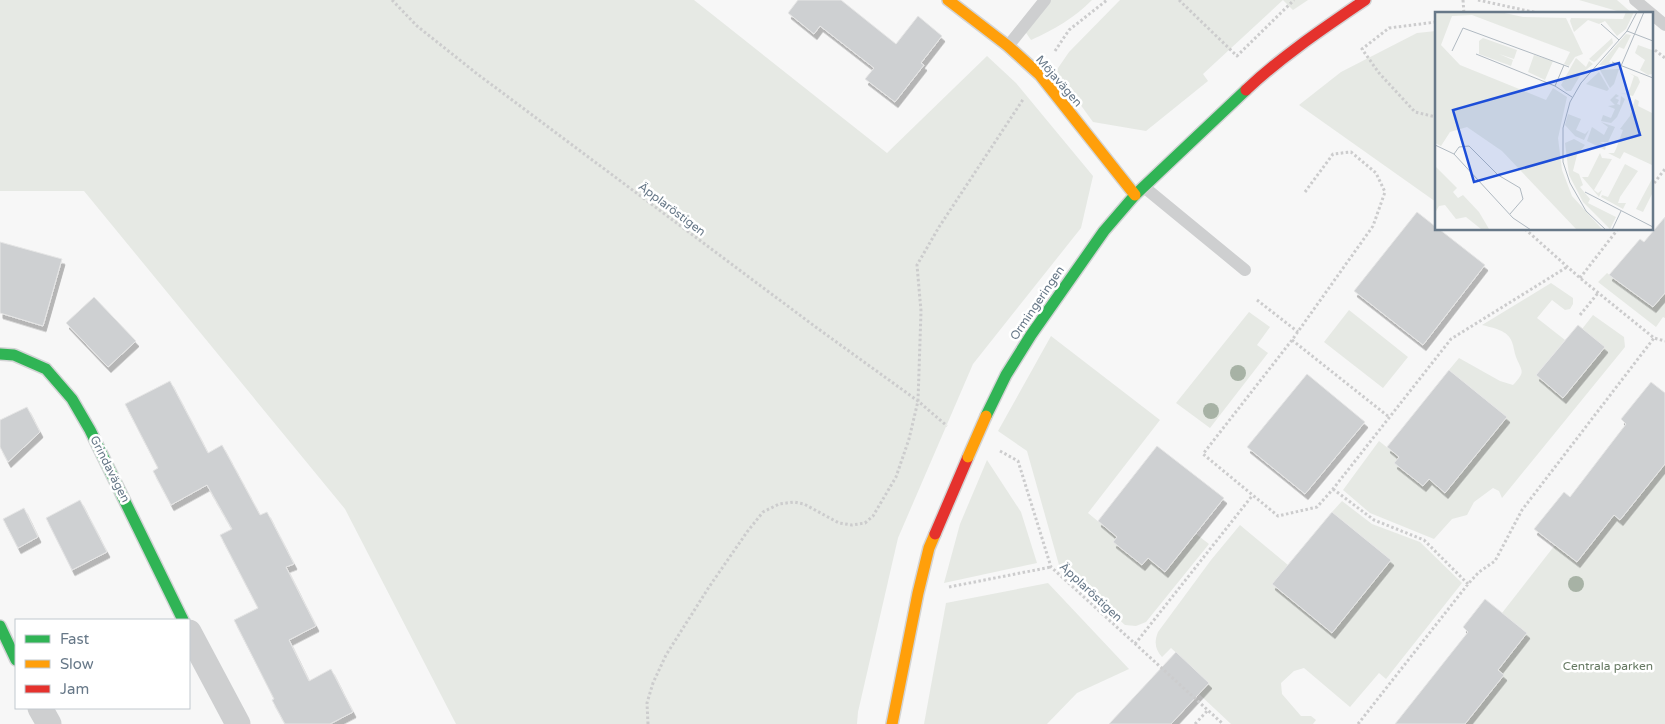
<svg xmlns="http://www.w3.org/2000/svg" width="1665" height="724" font-family="'Varela Round',sans-serif">
<style>
.green{fill:#e6e9e4}
.building{fill:#ced0d2;stroke:#e6e6e6;filter:url(#shadow)}
.lines{fill:none;stroke-linecap:round;stroke-linejoin:round}
.fast-casing{stroke:#d3d4d5;stroke-width:14}
.slow-casing{stroke:#d3d4d5;stroke-width:14}
.jam-casing{stroke:#d3d4d5;stroke-width:14}
.path{stroke:#cccccd;stroke-width:3;stroke-dasharray:2.5 2.5;stroke-linecap:butt}
.lane{stroke:#cecfd0;stroke-width:12}
.street{stroke:#cecfd0;stroke-width:25}
.fast{stroke:#30b455;stroke-width:11}
.slow{stroke:#ff9f0a;stroke-width:11}
.jam{stroke:#e5322d;stroke-width:11}
.slow-bridge-casing{stroke:#d3d4d5;stroke-width:14;stroke-linecap:butt}
.slow-bridge{stroke:#ff9f0a;stroke-width:11}
.tree{fill:#a7b2a5}
.labels{text-anchor:middle;dominant-baseline:central;stroke-width:5;stroke-linejoin:round;paint-order:stroke}
.street-label{font-size:12px;fill:#677888;stroke:#fff}
.park-label{font-size:12px;fill:#667962;stroke:#fff}
.inset-road{fill:none;stroke:#b0b9c1;stroke-width:1}
.view{fill:#1d4ed8;fill-opacity:0.15;stroke:#1d4ed8;stroke-width:2.5}
.inset-edge{fill:none;stroke:#677888;stroke-width:2.5}
</style>
<defs>
<filter id="shadow"><feDropShadow dx="3" dy="5.5" stdDeviation="0" flood-color="#0004"/></filter>
</defs>
<rect width="100%" height="100%" fill="#f7f7f7"/>
<path class="green" d="M0 0H694L887 153 987 56 1016 83 1093 176 1081 228 973 364 898 538 858 712 857 724H456L345 509 84 191H0Z
M1044 0H1092C1073 19 1055 29 1031 40L1022 27Z
M1120 0H1308L1293 10 1283 0 1203 74 1208 81 1146 131 1093 122 1056 71 1069 52Z
M1579 0H1617L1633 14 1624 13Z
M1436 31V202L1299 105 1341 72 1417 33Z
M1607 273 1653 307 1665 293V318L1663 317 1656 327 1598 282Z
M1551 283 1573 298V304L1570 309 1565 310 1552 300 1537 318 1565 340 1536 375 1563 397 1582 329 1593 315 1624 337 1625 347 1502 498 1499 491 1493 488 1474 502 1467 515 1452 519 1434 539 1370 513 1343 490 1379 441 1399 457 1395 463 1423 486 1429 479 1446 492 1507 417 1449 370 1459 358 1500 381 1513 385C1526 371 1522 372 1516 357 1514 352 1514 347 1512 342 1508 330 1493 328 1482 325Z
M1349 310 1408 357 1383 388 1324 342Z
M1249 312 1270 327 1257 345 1268 353 1210 428 1176 403Z
M1051 336 1160 420 1088 513 1117 537 1142 565 1148 558 1165 572 1196 534 1209 544 1146 622 1136 626 1125 625 1059 565 1027 451 998 431Z
M1665 453V724H1465L1504 675 1491 665 1504 662 1527 633 1502 613 1555 545 1577 561 1606 526 1607 509 1621 520 1662 467Z
M987 460 1021 512 1037 563 944 583 960 524Z
M1342 501 1372 524 1420 542 1462 583 1386 679 1379 673 1350 707 1304 668 1294 671 1281 683 1282 694 1301 716H1311L1316 720 1313 724H1231L1199 694 1209 683 1171 648 1162 657C1155 649 1154 642 1158 632L1211 560 1240 525 1288 565 1273 585 1332 632 1391 560 1332 512Z
M1048 583 1129 669 1077 693 1047 724H924L946 603Z"/>
<path class="building" d="M798 0H841L896 44 918 16 942 36 921 63 924 65 895 102 865 79 874 68 820 26 814 34 788 13Z
M1417 212 1436 227V229H1439L1485 265 1423 345 1354 291Z
M1665 217V293L1653 307 1609 275 1640 239 1644 242Z
M0 242 62 259 43 326 0 313Z
M94 297 136 341 108 367 66 323Z
M1578 325 1605 347 1563 398 1536 375Z
M1449 370 1507 417 1445 493 1429 479 1423 486 1394 463 1399 457 1387 447Z
M1307 374 1365 422 1305 494 1247 447Z
M170 381 208 453 222 445 260 515 267 512 294 564 286 567 316 626 289 640 309 681 331 669 353 712 330 724H285L272 700 274 699 234 620 258 608 220 535 232 529 207 485 171 505 153 471 158 468 125 404Z
M1651 382 1665 393V464L1620 520 1614 515 1577 562 1534 529 1564 492 1570 497 1626 424 1621 419Z
M27 407 40 432 8 462 0 447V420Z
M1157 446 1224 498 1165 572 1148 558 1142 565 1113 542 1117 537 1098 521Z
M80 500 107 552 72 570 46 518Z
M24 508 38 537 18 548 3 519Z
M1332 512 1391 560 1332 633 1272 584Z
M1485 599 1527 633 1498 670 1504 675 1465 724H1395L1468 632 1463 627Z
M1176 652 1209 683 1171 724H1109Z"/>
<g class="lines">
<g class="fast-casing">
<path id="fast" d="M0 354 14 355 46 369 72 399 90 430 183 620
M986 416 1006 375 1031 335 1104 231 1135 195 1246 90
M0 626 16 660"/>
</g>
<g class="slow-casing">
<path id="slow" d="M948 0 1008 46 1040 75 1135 195
M892 724 918 593 929 548 935 534"/>
</g>
<g class="jam-casing">
<path id="jam" d="M1246 90C1282 56 1324 28 1365 0
M935 534 968 457"/>
</g>
<path class="path" d="M392 0 417 26 476 73 817 328 918 401 947 426
M1179 0 1237 56 1294 0
M1463 0 1464 14
M1478 0 1542 14
M1436 22 1389 28 1362 49 1379 73 1415 112 1436 117
M1651 47 1665 58
M1055 51 1069 30 1107 0
M1651 187 1665 169
M1305 192 1333 154 1351 152 1376 173 1385 192 1373 226 1292 340 1203 454 1278 516 1317 507 1333 489 1451 339 1567 267
M1525 229 1580 278 1654 338 1665 341
M1580 278 1618 229
M1257 300 1298 332
M1580 315 1598 293
M1292 340 1389 417
M1000 451 1018 461 1051 567 1223 724
M1333 489 1374 520 1424 540 1468 584
M949 587 1051 567
M1135 644 1252 496
M648 724 647 703 653 683 666 655 709 587 747 532 763 512 779 504 794 502 804 504 839 523 852 525 865 523 873 516 896 477 909 439 918 401 921 311 917 265 939 227 1024 98
M1195 724 1208 710
M1358 724 1468 584 1479 572 1495 561 1522 510 1654 338"/>
<path class="lane" d="M1635 0 1665 25
M1008 46 1045 0
M1144 187 1245 270"/>
<path class="street" d="M189 632 238 724
M40 708 49 724"/>
<use href="#fast" class="fast"/>
<use href="#slow" class="slow"/>
<use href="#jam" class="jam"/>
<g class="slow-bridge-casing">
<path id="slow-bridge" d="M968 457 986 416"/>
</g>
<use href="#slow-bridge" class="slow-bridge"/>
</g>
<g class="tree">
<circle cx="1238" cy="373" r="8"/>
<circle cx="1211" cy="411" r="8"/>
<circle cx="1576" cy="584" r="8"/>
</g>
<g class="labels">
<g class="street-label">
<text transform="translate(1059 81) rotate(49)">Möjavägen</text>
<text transform="translate(672 209) rotate(37)">Äpplaröstigen</text>
<text transform="translate(1037 303) rotate(-56)">Ormingeringen</text>
<text transform="translate(110 469) rotate(63)">Grindavägen</text>
<text transform="translate(1091 592) rotate(43)">Äpplaröstigen</text>
</g>
<g class="park-label">
<text x="1608" y="666">Centrala parken</text>
</g>
</g>
<g transform="translate(1435 12)">
<rect width="218" height="218" fill="#f7f7f7"/>
<path d="M0 0H65L88 5 131 6 148 42 140 45 134 54 129 52 135 40 37 3 17 4 6 33 25 53 111 88 118 76 132 85 123 126 127 158 137 184 167 217H141L67 139 32 115 15 120 6 134 0 131ZM191 0H199L191 17 182 24 170 9 164 12 153 8 139 20 135 9 136 6 188 7ZM191 22 196 23 189 37 184 35 174 50 181 53H164ZM48 26 82 38 79 47 64 42 78 48 76 54 44 42V29ZM177 26 178 31 162 48 159 50 154 47ZM203 33 217 38V62L213 63 205 58 210 48 200 41ZM99 43 118 49 110 68 93 60ZM141 46 151 55 154 49 158 52 146 62 136 79H131L126 73ZM184 57 179 72 175 76 165 58ZM164 60 174 77 172 79 151 72ZM194 61 203 65 205 70 198 84 185 81 192 82 195 76 199 64ZM181 82 184 84 180 86 184 88 182 92 185 93 186 84 190 87 182 105 176 111 166 109 168 103 176 106 180 97 173 94 180 93 175 88ZM200 87 204 89 203 94 217 101V153L189 140 185 147 173 141H179L181 137 188 118 185 117 195 104ZM133 102 146 107 141 118 150 122 154 118 149 128 140 124 130 113ZM166 110 180 115 173 130H165L171 134 170 138 152 129 157 115 169 123 173 115ZM139 127 150 133 142 143 138 159 144 162 148 173 145 175 155 187 153 191 181 205 175 217 148 190 134 163 130 131ZM165 141 167 146 177 147 159 178 163 181 167 178 164 185 147 165H153ZM190 152 203 159 185 185 183 191H191L188 197 166 185 167 183 173 185ZM0 154 22 176 18 180 23 186 28 183 44 200 54 217H46L31 205 21 207 10 193 4 194 0 201ZM217 167V182L208 200 201 197Z" fill="#e6e9e4"/>
<path class="inset-road" d="M166 12 184 28M192 19 218 29M17 39 28 16 134 55M41 42 120 74 137 85M177 50 218 66M186 54 209 0M120 74 129 53M0 133 19 142 78 206 96 218M19 142 24 135 34 134 63 163 85 176 88 187 75 202M150 180 218 215M171 218 151 199 135 171 128 150V116L135 90 146 71 192 19 202 0M177 218 186 199"/>
<path class="view" d="M184 51 205 123 39 170 18 98Z"/>
<rect width="218" height="218" class="inset-edge"/>
</g>
<rect x="15" y="619" width="175" height="90" fill="#ffffff" stroke="#c2c9cf"/>
<rect x="25" y="635" width="25" height="8" fill="#30b455" stroke="#c2c9cf"/>
<text x="60" y="644" font-size="15" fill="#677888">Fast</text>
<rect x="25" y="660" width="25" height="8" fill="#ff9f0a" stroke="#c2c9cf"/>
<text x="60" y="669" font-size="15" fill="#677888">Slow</text>
<rect x="25" y="685" width="25" height="8" fill="#e5322d" stroke="#c2c9cf"/>
<text x="60" y="694" font-size="15" fill="#677888">Jam</text>
</svg>
